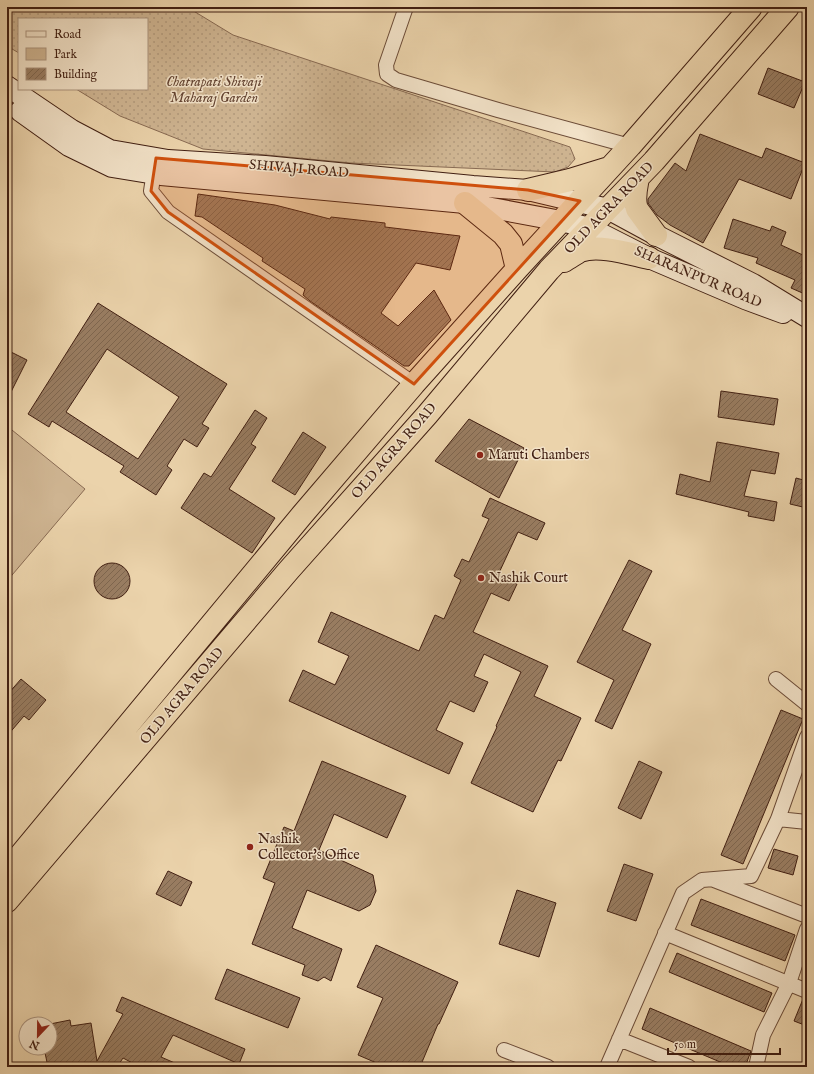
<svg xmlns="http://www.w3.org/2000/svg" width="814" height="1074" font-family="'IM FELL English',serif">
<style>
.green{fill:url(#green-dots);stroke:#886a52}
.pitch{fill:#ceb491;stroke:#886a52}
.building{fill:url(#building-hatch);stroke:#411f12;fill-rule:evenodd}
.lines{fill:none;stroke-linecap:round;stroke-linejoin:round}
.minor-casing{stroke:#6c4c38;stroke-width:16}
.secondary-casing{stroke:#411f12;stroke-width:22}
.trunk-casing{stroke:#411f12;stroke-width:24}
.minor{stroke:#f2e2c8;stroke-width:14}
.secondary{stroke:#f2e2c8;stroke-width:20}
.trunk{stroke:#ebd3ab;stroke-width:22}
.marked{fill:#cf500d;fill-opacity:0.2;stroke:#cf500d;stroke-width:3;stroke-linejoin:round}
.poi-dot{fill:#8f2418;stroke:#f2e2c8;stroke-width:1.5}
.labels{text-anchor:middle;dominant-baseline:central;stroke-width:3;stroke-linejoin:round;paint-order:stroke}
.park-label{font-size:14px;font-style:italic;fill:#644432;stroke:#f2e2c8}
.street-label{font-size:14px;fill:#411f12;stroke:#f2e2c8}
.poi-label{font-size:14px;fill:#411f12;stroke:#f2e2c8;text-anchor:start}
</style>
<defs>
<pattern id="green-dots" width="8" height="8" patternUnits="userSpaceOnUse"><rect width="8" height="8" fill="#ceb491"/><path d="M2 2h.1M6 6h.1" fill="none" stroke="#b29a7c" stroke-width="1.8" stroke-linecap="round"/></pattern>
<pattern id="building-hatch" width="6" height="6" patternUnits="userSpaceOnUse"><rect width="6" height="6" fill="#997d62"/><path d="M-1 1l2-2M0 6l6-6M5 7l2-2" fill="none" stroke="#7e664f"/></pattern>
</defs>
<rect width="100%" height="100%" fill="#ebd3ab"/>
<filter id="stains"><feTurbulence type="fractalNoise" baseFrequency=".005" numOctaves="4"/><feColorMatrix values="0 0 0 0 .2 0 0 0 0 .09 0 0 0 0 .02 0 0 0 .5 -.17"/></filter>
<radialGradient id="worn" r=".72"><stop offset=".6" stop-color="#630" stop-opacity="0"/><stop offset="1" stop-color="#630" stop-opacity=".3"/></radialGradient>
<path class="green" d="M7 7H187L233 35 570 147 575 159 568 167 555 172 351 163 203 149 120 116 76 89H147V19H19V53L7 46Z"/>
<path class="pitch" d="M7 426 85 489 7 581Z"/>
<path class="building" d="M768 68 805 82 794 108 758 94Z
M700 134 762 158 766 148 805 163 791 199 739 179 703 243 670 225 657 215 648 203V199L675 163 686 171Z
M198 194 275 205 330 219 331 217 385 223V227L460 236 450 270 416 263 381 313 398 326 434 290 451 320 409 366H404L310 301 303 295 305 289 262 261 263 258 202 217 195 216Z
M733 219 770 231 772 226 786 232 781 245 805 256 807 251V295L791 288 795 280 756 263 758 258 724 248Z
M98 303 227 384 202 424 209 428 197 447 184 439 167 466 172 470 156 495 120 472 124 466 52 421 49 427 28 414ZM107 349 179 397 138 459 66 412Z
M7 350 27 360 7 400Z
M721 391 778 399 774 425 718 417Z
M255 410 267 418 251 444 256 447 229 489 275 518 252 553 181 508 204 473 211 477Z
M469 419 524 448 499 498 435 461Z
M303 432 326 447 295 495 272 481Z
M717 442 779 453 775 474 751 470 744 496 777 502 774 521 748 516 749 512 676 494 680 474 710 482Z
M796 478 807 481V508L790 504Z
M490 498 545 523 537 540 518 532 498 575 517 584 509 601 491 593 473 632 548 666 534 696 581 718 561 761 558 760 533 812 471 783 497 727 496 726 521 672 484 654 474 676 488 682 474 712 450 701 436 730 463 743 449 774 289 701 303 670 335 685 349 656 318 642 331 612 419 651 435 615 444 619 461 580 454 576 462 559 469 562 489 519 482 516Z
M629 560 652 571 622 630 651 644 612 729 595 721 614 680 577 662Z
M94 581a18 18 0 1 1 36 0a18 18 0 1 1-36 0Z
M21 679 46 700 29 720 24 716 7 736V695Z
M781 710 803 719 743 864 721 855Z
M322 761 406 796 387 838 334 814 319 850 373 875 376 891 370 905 359 911 307 890 292 928 342 949 331 981 324 977 318 981 302 975 305 965 252 944 275 883 263 878 284 827 294 831Z
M639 761 662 772 641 819 618 808Z
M774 849 798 856 793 875 768 868Z
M624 864 653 874 636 921 607 911Z
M168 871 192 882 181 906 156 894Z
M517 890 556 903 539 957 499 944Z
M701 899 795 935 785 961 691 925Z
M376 945 458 982 439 1024H438L420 1067H386L358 1055 383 998 357 987Z
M677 953 772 993 764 1012 669 972Z
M227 969 300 998 288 1028 215 999Z
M122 997 245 1049 239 1064 173 1035 161 1057 184 1067H140L123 1058 117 1067H48L44 1048H50V1024L70 1020 71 1026 91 1023 97 1061 123 1014 116 1011Z
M803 999H807V1026L794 1021Z
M650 1008 751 1051 745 1067H732L642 1029Z"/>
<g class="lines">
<g class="minor-casing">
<path id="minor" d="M406 7 386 65 387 74 396 80 498 110 630 146
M155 165 151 191 168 212 414 384
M776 679 807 704
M778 819 807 822
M714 880 807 916
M665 933 807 991
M619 1039 689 1067
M504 1050 548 1067
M607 1067 683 893 702 880 751 876 778 819 807 737
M756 1067 763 1035 789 983 807 929"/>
</g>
<g class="secondary-casing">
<path id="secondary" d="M7 86 72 130 110 150 168 160 265 166 473 186 528 190 608 209 656 235 753 284 807 317
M20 111 69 146 112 167 161 175 465 203 561 221 590 228 649 258 745 299 783 313"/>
</g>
<g class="trunk-casing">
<path id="trunk" d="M638 178C636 189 633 199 637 209L656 235
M528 190 570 180 609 168
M465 203 503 234 511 244 517 269
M564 261C569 258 575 254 580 251 599 244 630 254 649 258
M7 871 302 515 414 384 517 269 630 146 751 7
M7 901 289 570 427 415 549 270 654 161 788 7"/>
</g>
<use href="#minor" class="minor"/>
<use href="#secondary" class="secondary"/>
<use href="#trunk" class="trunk"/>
</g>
<path class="marked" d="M156 158 528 190 580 201 414 384 168 212 151 191Z"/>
<g class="poi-dot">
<circle cx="480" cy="455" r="4"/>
<circle cx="481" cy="578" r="4"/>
<circle cx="250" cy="847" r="4"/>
</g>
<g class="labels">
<g class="park-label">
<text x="214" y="82">Chatrapati Shivaji<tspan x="214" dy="16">Maharaj Garden</tspan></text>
</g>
<g class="street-label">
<text transform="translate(299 169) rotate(5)">SHIVAJI ROAD</text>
<text transform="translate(609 208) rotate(-46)">OLD AGRA ROAD</text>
<text transform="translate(698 277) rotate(23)">SHARANPUR ROAD</text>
<text transform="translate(394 451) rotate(-49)">OLD AGRA ROAD</text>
<text transform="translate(182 696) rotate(-50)">OLD AGRA ROAD</text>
</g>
<g class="poi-label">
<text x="488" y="455">Maruti Chambers</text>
<text x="489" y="578">Nashik Court</text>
<text x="258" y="839">Nashik<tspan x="258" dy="16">Collector's Office</tspan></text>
</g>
</g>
<rect width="814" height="1074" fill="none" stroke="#ebd3ab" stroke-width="24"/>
<rect x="8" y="8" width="798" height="1058" fill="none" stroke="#411f12" stroke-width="2"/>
<rect x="12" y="12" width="790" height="1050" fill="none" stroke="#411f12"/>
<rect x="18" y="18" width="130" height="72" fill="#f2e2c8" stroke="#ab947f"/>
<rect x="26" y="31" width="20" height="6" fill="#f2e2c8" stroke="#ab947f"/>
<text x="54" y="38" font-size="12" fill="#411f12">Road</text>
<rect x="26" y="48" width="20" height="12" fill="#ceb491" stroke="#ab947f"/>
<text x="54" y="58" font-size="12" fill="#411f12">Park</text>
<rect x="26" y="68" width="20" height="12" fill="url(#building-hatch)" stroke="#ab947f"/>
<text x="54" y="78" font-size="12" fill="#411f12">Building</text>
<g transform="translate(38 1036) rotate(202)"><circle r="19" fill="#f2e2c8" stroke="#ab947f"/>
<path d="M0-3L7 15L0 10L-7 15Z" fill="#8f2418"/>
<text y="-6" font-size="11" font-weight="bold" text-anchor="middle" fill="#411f12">N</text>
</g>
<path d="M668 1048v6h112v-6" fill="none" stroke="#411f12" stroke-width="2"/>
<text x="674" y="1048" font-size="12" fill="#411f12" stroke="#f2e2c8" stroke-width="3" paint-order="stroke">50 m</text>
<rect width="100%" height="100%" filter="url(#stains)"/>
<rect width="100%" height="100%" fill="url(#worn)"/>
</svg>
